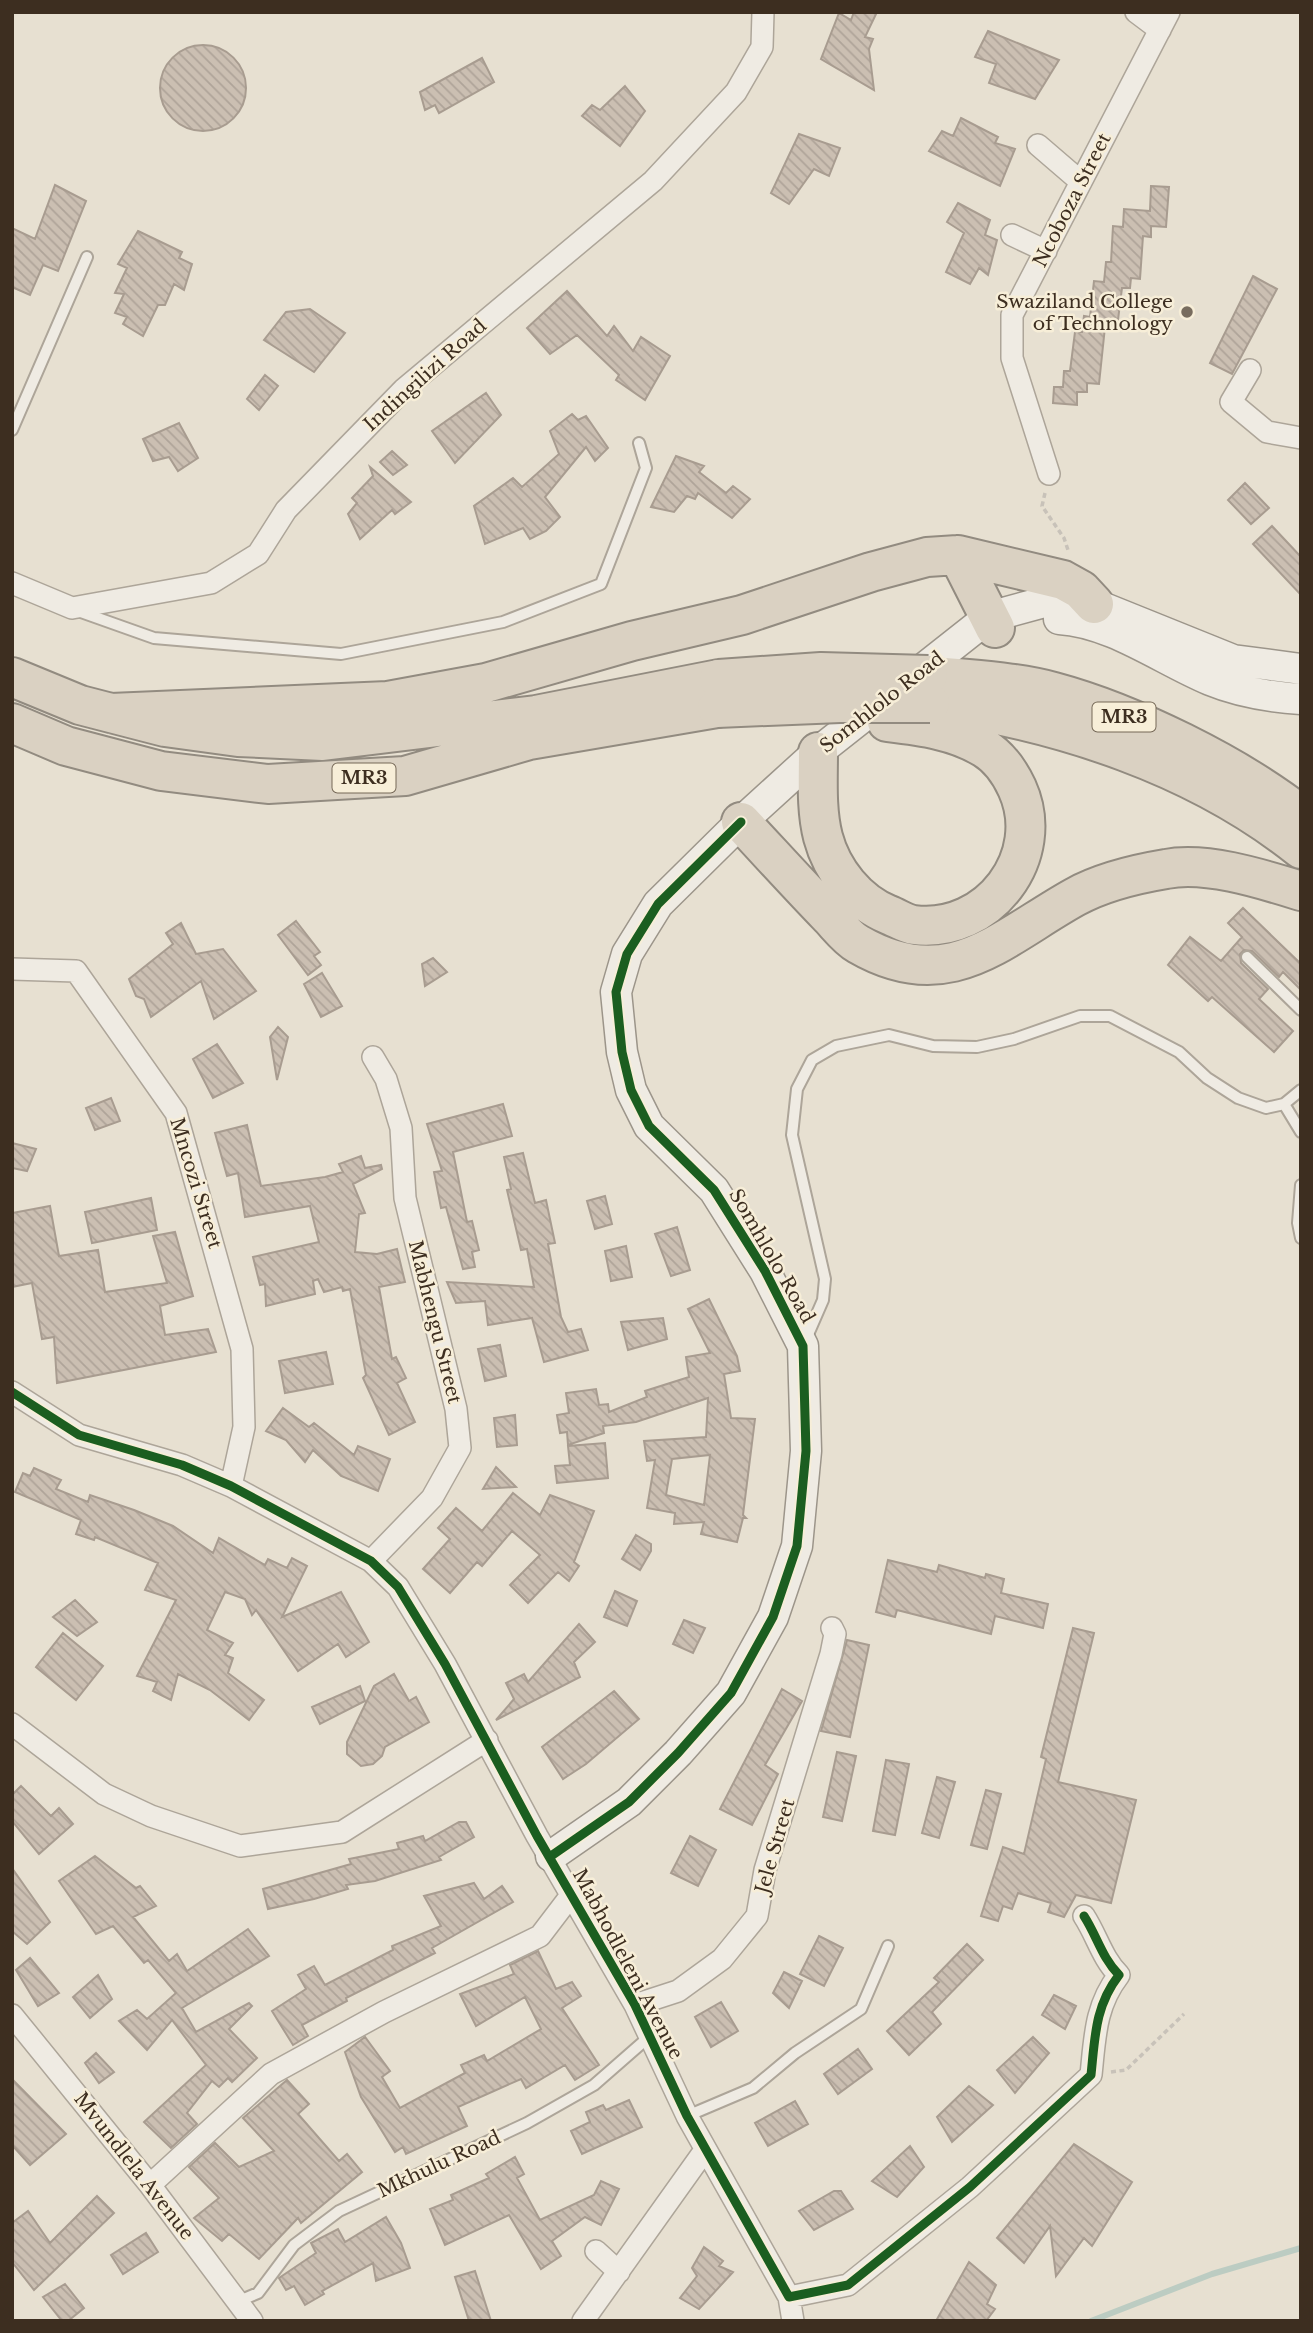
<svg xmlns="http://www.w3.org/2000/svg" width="1313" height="2333" font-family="'Libre Baskerville',serif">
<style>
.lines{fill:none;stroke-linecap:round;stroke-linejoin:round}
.stream{stroke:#bcccc2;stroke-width:6}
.building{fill:url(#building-back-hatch);stroke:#a89c90;stroke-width:2;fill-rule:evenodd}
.lane-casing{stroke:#ada599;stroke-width:14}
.street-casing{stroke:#ada599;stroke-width:24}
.secondary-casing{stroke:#9c958a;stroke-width:33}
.highway-casing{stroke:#928b80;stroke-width:42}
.path{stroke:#c8c2b9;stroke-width:3.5;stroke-dasharray:5 3.5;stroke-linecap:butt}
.lane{stroke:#efebe3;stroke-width:10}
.street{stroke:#efebe3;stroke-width:21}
.secondary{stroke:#efebe3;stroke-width:30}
.highway{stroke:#dad1c2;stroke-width:38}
.highway-bridge-casing{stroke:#928b80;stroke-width:42;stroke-linecap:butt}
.highway-bridge{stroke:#dad1c2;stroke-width:38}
.cycleway-casing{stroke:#f7eed8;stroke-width:13}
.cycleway{stroke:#1b5e20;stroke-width:9}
.poi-dot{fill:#786c5e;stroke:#f7eed8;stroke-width:2.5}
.labels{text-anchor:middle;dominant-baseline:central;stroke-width:5;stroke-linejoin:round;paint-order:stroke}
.shield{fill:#f7eed8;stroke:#756857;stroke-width:2}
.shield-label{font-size:18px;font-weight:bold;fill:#3d2e20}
.street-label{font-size:19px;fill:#3d2e20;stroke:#f7eed8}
.poi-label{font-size:19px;fill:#3d2e20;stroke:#f7eed8;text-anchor:end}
</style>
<defs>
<pattern id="building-back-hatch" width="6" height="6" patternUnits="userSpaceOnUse" patternTransform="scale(1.75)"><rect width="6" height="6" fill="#cbbfb2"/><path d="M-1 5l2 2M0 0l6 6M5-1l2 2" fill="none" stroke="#afa499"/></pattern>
</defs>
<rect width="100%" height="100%" fill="#e7e0d1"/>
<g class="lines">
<path class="stream" d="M1091 2321 1212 2274 1301 2248"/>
</g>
<path class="building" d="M854 12H877L865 37 873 39 869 49 874 90 821 59 839 13 851 20Z
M988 31 1059 60 1035 99 989 83 996 64 975 57Z
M160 88a43 43 0 1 1 86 0a43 43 0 1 1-86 0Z
M482 58 494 82 439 113 435 105 425 110 420 92Z
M625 86 645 111 620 146 582 116 592 105 600 110Z
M961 118 998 137 995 143 1015 149 1000 186 929 151 942 131 953 136Z
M799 134 840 148 829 176 814 169 789 204 771 193Z
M55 185 86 201 58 271 43 265 30 295 12 287V228L35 239Z
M1151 186 1169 187 1166 227 1151 226V237L1143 236 1140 279 1131 278 1130 288H1122L1117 328 1105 327 1099 384 1087 383V392H1077V405L1053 403 1054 387H1063L1064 371H1070L1075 332H1082L1084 316 1090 317 1094 281 1104 282 1106 262H1111L1113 226 1123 227 1124 209 1150 211Z
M958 203 990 220 985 235 997 240 988 275 979 268 970 284 946 272 964 233 947 222Z
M138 231 182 252 179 258 192 264 184 290 174 284 165 305H158L143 336 123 324 127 317 115 313 124 294 115 293 127 268 118 264Z
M1253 276 1277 289 1232 374 1210 363Z
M567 291 607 336 614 326 633 351 641 337 670 356 645 400 616 380 619 375 577 335 550 354 527 328Z
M310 309 345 333 314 372 264 340 286 312Z
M265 375 278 386 259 410 247 399Z
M486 393 501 415 455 463 432 431Z
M572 414 578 420 586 416 608 448 595 461 586 447 545 497 560 517 546 531 530 539 523 528 485 544 474 506 513 478 522 487 559 454 550 431Z
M179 423 198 458 178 471 169 457 153 461 143 439Z
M392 451 407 465 393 475 380 462Z
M676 456 704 466 699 472 726 493 733 486 750 499 732 518 698 493 695 499 687 496 674 512 651 507Z
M370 467 411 502 395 514 392 510 360 539 348 514 357 503 352 498 373 476Z
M1245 483 1269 508 1251 524 1228 500Z
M1272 526 1301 557V595L1253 544Z
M1243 908 1301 964V990L1283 972 1279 977 1252 951 1244 950 1240 954 1241 963 1268 989 1259 999 1293 1031 1274 1052 1212 997 1208 1001 1168 965 1190 937 1221 961 1242 937 1228 923Z
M296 921 320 952 314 956 321 965 308 975 278 935Z
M181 923 196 954 223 949 256 991 214 1019 201 981 151 1017 144 999 136 996 129 979 173 944 166 933Z
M433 958 447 972 425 986 422 964Z
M322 973 342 1006 321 1017 304 984Z
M278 1027 288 1037 277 1080 270 1037Z
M217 1044 243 1083 213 1098 193 1059Z
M111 1098 120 1121 95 1130 86 1108Z
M503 1104 512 1136 453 1152 467 1222 472 1221 479 1250 472 1252 475 1267 463 1269 446 1207 441 1208 434 1172 442 1171 427 1124Z
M247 1125 261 1186 325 1177 343 1172 339 1164 361 1156 365 1168 381 1165 382 1169 353 1184 365 1213 359 1214 355 1252 377 1254 397 1249 405 1282 379 1287 392 1359 396 1357 406 1378 397 1383 415 1422 389 1435 363 1378 366 1375 350 1289 343 1291 342 1287 324 1292 318 1279 313 1281 315 1294 266 1306 265 1284 260 1285 253 1257 319 1242 310 1206 245 1217 238 1173 227 1176 215 1133Z
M12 1143 36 1149 27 1171 12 1168Z
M523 1153 535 1203 546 1200 555 1243 548 1244 561 1317 568 1332 581 1329 588 1350 544 1362 532 1318 488 1325 485 1301 456 1303 447 1282 534 1287 527 1249 521 1250 507 1190 511 1189 504 1157Z
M605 1196 612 1224 595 1229 587 1201Z
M151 1198 157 1230 92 1243 85 1212Z
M50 1206 59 1256 98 1250 105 1292 167 1283 153 1236 175 1232 193 1296 160 1306 165 1335 208 1329 216 1352 57 1383 54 1337 42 1339 32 1283 12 1287V1213Z
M677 1227 690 1270 671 1276 655 1234Z
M626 1246 632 1277 611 1281 605 1251Z
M709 1299 737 1356 740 1371 724 1374 731 1418 755 1419 743 1515 746 1518H743L737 1542 701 1534 704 1522 674 1524 675 1513 647 1508 655 1460 647 1461 644 1441 706 1437 708 1398 636 1422 603 1426 604 1433 568 1445 567 1432 560 1433 557 1415 569 1413 566 1393 596 1389 599 1405 608 1404 609 1412 647 1397 645 1391 689 1377 686 1357 710 1353 688 1309ZM710 1455 704 1505 666 1495 672 1459Z
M663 1318 667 1339 628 1350 621 1322Z
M500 1345 506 1376 485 1381 478 1349Z
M326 1352 333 1384 285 1393 279 1361Z
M283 1408 309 1427 314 1423 354 1455 358 1446 390 1459 378 1491 341 1476 313 1450 305 1462 286 1440 266 1431Z
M515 1415 517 1445 497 1447 494 1418Z
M605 1443 608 1478 557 1483 555 1466 570 1465 568 1446Z
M496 1467 516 1487 483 1489Z
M34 1468 61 1480 56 1489 88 1502 90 1495 134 1510 173 1526 213 1553 219 1538 265 1565 268 1559 287 1568 292 1558 307 1566 282 1617 341 1592 369 1642 346 1657 338 1644 298 1671 256 1610 252 1615 245 1599 225 1592 207 1630 233 1643 225 1655 233 1658 228 1673 264 1700 249 1720 210 1690 178 1674 171 1700 153 1691 157 1682 137 1676 176 1600 145 1590 158 1563 95 1537 94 1540 76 1534 81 1520 15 1492 23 1473 30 1476Z
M513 1493 540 1515 550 1495 594 1511 574 1562 579 1566 569 1581 558 1572 528 1603 510 1585 540 1555 512 1531 482 1566 477 1562 450 1593 423 1569 450 1539 438 1528 456 1508 482 1531Z
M636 1535 651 1544V1551L640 1570 622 1559Z
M888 1560 937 1572 939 1565 985 1578 986 1574 1004 1579 1001 1593 1048 1604 1043 1628 995 1616 991 1634 897 1610 895 1617 876 1612Z
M615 1591 637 1601 627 1626 604 1617Z
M75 1600 97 1622 77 1636 53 1617Z
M684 1620 705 1628 693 1653 673 1644Z
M579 1624 595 1642 574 1662 580 1677 496 1720 514 1699 506 1683 524 1674 528 1682Z
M1073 1628 1094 1633 1058 1782 1136 1800 1111 1903 1076 1895 1064 1917 1048 1912 1051 1903 1018 1893 1012 1909 1003 1906 998 1921 981 1916 1003 1847 1024 1854 1046 1759 1041 1757Z
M63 1633 103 1666 76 1700 36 1667Z
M847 1640 869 1645 850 1737 821 1731Z
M394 1674 409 1701 416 1697 429 1722 385 1747 382 1756 373 1764 361 1766 347 1754V1742L374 1686Z
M360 1686 365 1701 320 1724 312 1707Z
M782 1689 802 1701 765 1765 778 1774 752 1825 720 1809Z
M614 1691 639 1719 586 1764 563 1779 542 1747Z
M837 1752 856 1756 842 1821 823 1817Z
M886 1760 909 1764 895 1835 873 1831Z
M937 1777 955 1782 939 1838 922 1833Z
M21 1786 51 1816 59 1808 73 1824 39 1854 12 1821V1795Z
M986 1790 1001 1794 987 1849 971 1845Z
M459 1822H466L474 1837 439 1857 441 1860 375 1881 346 1885 348 1889 314 1899 268 1909 263 1889 351 1864 349 1859 399 1849 397 1843 423 1836 425 1841Z
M690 1836 716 1850 698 1886 671 1873Z
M95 1856 136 1888 140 1886 156 1906 133 1917 169 1961 177 1954 187 1971 248 1929 269 1956 182 2008 196 2032 249 2003 252 2006 229 2029 257 2058 232 2082 228 2078 219 2087 212 2081 187 2113 197 2124 171 2148 144 2122 206 2065 172 2020 147 2050 119 2021 137 2010 147 2019 176 1993 148 1960 144 1963 113 1926 96 1934 59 1881Z
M12 1868 50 1922 27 1944 12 1931Z
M474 1883 484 1899 502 1886 513 1902 432 1948 435 1953 346 1998 347 2001 302 2025 308 2036 293 2045 272 2011 306 1989 298 1975 314 1966 325 1985 393 1950 392 1946 441 1926 424 1896Z
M819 1936 843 1948 824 1986 800 1974Z
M967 1944 983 1960 932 2012 941 2024 909 2055 887 2031 939 1982 934 1978Z
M538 1951 556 1989 572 1982 581 1996 562 2008 599 2065 575 2080 565 2065 526 2088 521 2079 458 2107 467 2126 406 2154 403 2147 395 2152 361 2097 345 2052 365 2037 390 2071 382 2077 400 2108 465 2073 461 2065 484 2055 487 2061 541 2029 525 1997 476 2026 460 1994 514 1974 510 1965Z
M30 1958 59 1993 38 2006 16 1970Z
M784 1972 802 1981 789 2008 773 1993Z
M98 1975 112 1999 90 2018 73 1997Z
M1054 1995 1076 2006 1065 2029 1042 2015Z
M721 2002 738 2031 711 2047 695 2017Z
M1033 2037 1049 2053 1015 2093 997 2070Z
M858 2049 872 2069 838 2094 824 2074Z
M96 2053 114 2072 99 2083 85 2063Z
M12 2079 66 2134 30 2165 12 2145Z
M287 2080 309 2104 298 2114 339 2161 347 2154 362 2172 301 2223 298 2218 259 2259 229 2234 222 2241 194 2218 219 2198 189 2167 215 2143 239 2167 274 2151 243 2118Z
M969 2086 993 2105 952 2142 937 2117Z
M629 2100 642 2127 582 2154 571 2131 590 2122 586 2112 603 2105 606 2110Z
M795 2101 808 2124 768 2146 755 2123Z
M1074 2144 1132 2182 1092 2246 1084 2238 1056 2276 1050 2226 1024 2263 997 2238Z
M910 2146 924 2167 897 2197 872 2181Z
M515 2157 524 2174 517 2178 540 2220 594 2195 601 2181 619 2189 601 2225 585 2217 552 2241 561 2256 541 2269 509 2215 445 2245 430 2209 453 2200 451 2195 489 2178 486 2174Z
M834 2191H841L853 2209 814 2230 799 2211Z
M97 2196 114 2213 34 2290 12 2262V2223L28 2211 50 2243Z
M386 2217 401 2243 410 2268 376 2281 373 2263 322 2291 324 2294 305 2305 294 2286 286 2290 279 2278 316 2253 311 2243 338 2229 345 2242Z
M146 2233 158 2252 123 2274 111 2255Z
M704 2247 723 2261 719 2266 733 2272 699 2309 680 2298 697 2276 692 2268Z
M969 2262 996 2285 987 2304 995 2309 986 2321H936Z
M475 2271 491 2321H469L455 2277Z
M65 2284 84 2308 68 2321H62L43 2297Z"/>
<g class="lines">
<g class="lane-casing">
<path id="lane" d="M12 430 87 257
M78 611 154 638 341 654 503 622 601 584 646 468 639 443
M1247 957 1301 1010
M1284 1104 1301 1132
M1301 1185 1298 1223 1301 1238
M806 1339 823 1300 825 1279 792 1135 797 1089 812 1060 836 1046 889 1035 933 1046 977 1047 1014 1039 1080 1016H1110L1179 1052 1207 1078 1238 1098 1266 1108 1284 1104 1301 1090
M687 2116 753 2088 795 2053 861 2009 888 1946
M239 2301 258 2293 294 2245 339 2211 527 2123 594 2085 650 2036"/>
</g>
<g class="street-casing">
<path id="street" d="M1136 12 1160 30
M1038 145 1081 182
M1012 235 1046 251
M1250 370 1231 402 1267 432 1301 438
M1049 474 1012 358V315L1169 12
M12 583 72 608 211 583 258 554 286 510 404 389 653 181 736 92 762 47 763 12
M12 969 76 971 176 1113 242 1349 244 1427 231 1486
M12 1392 79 1435 182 1465 231 1486 371 1561 398 1587 445 1664 537 1836 635 2005 687 2116 789 2297 848 2285 970 2187 1091 2075C1095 2037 1095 2006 1119 1975 1102 1958 1097 1936 1084 1916
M371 1561 432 1498 460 1448 456 1409 405 1198 401 1128 386 1079 373 1057
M12 1724 104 1794 151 1816 240 1846 342 1832 487 1740
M635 2005 678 1991 722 1959 757 1916 765 1870 831 1654 835 1634 832 1628
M12 2015 150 2185 252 2321
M150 2185 271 2074 384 2012 540 1936 572 1894
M596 2251 619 2272
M789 2297 793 2321
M583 2321 705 2150"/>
</g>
<g class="secondary-casing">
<path id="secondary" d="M1059 619C1112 622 1162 660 1210 680 1239 692 1270 697 1301 699
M551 1856 629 1802 678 1753 731 1693 773 1617 797 1546 806 1451 803 1346 765 1271 714 1190 649 1126 631 1090 622 1052 616 992 627 954 658 904 741 822 818 752 989 617 1044 602 1094 604 1233 660 1301 669"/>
</g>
<g class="highway-casing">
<path id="highway" d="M958 555 995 628
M928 675C969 680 1014 681 1054 692 1132 713 1237 765 1301 815
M12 677 80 705 165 727 238 737 323 741 536 715 719 679
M930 703C1061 722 1196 765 1301 849
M111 713 388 701 486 683 632 641 742 615 871 572 927 557 958 555 1063 580 1081 590 1094 604
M12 723 66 746 161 771 268 784 405 776 529 740 717 708
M818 752C818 780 816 810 823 837 832 871 857 902 889 915 897 918 906 924 914 925 989 934 1048 856 1017 788 1010 773 999 757 984 748 955 730 920 726 887 722
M741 822C770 853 798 884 828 915 837 924 847 938 858 944 949 997 1001 938 1075 897 1102 882 1136 874 1166 869 1206 861 1262 879 1301 891"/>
</g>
<path class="path" d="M1045 493 1042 506 1064 538 1068 550
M1111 2072 1126 2070 1184 2014"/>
<use href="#lane" class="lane"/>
<use href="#street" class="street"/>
<use href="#secondary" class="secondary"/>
<use href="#highway" class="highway"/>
<g class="highway-bridge-casing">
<path id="highway-bridge" d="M719 679 821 672 928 675
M717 708 840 703H930"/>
</g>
<use href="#highway-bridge" class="highway-bridge"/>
<g class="cycleway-casing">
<path id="cycleway" d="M12 1392 79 1435 182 1465 231 1486 371 1561 398 1587 445 1664 537 1836 635 2005 687 2116 789 2297 848 2285 970 2187 1091 2075C1095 2037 1095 2006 1119 1975 1102 1958 1097 1936 1084 1916
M551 1856 629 1802 678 1753 731 1693 773 1617 797 1546 806 1451 803 1346 765 1271 714 1190 649 1126 631 1090 622 1052 616 992 627 954 658 904 741 822"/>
</g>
<use href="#cycleway" class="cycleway"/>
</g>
<circle class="poi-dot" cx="1187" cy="312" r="7"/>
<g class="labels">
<g class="shield">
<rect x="1092.5" y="702.5" width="63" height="29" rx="5"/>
<rect x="332.5" y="763.5" width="63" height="29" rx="5"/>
</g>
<g class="shield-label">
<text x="1124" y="717">MR3</text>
<text x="364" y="778">MR3</text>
</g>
<g class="street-label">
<text transform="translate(1072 200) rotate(-63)">Ncoboza Street</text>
<text transform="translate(425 375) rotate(-42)">Indingilizi Road</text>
<text transform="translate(882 702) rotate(-38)">Somhlolo Road</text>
<text transform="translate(196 1183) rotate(73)">Mncozi Street</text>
<text transform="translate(772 1256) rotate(60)">Somhlolo Road</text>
<text transform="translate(435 1322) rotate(76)">Mabhengu Street</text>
<text transform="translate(775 1846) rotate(-74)">Jele Street</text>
<text transform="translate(628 1964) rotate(62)">Mabhodleleni Avenue</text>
<text transform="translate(439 2164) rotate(-25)">Mkhulu Road</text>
<text transform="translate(134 2166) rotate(52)">Mvundlela Avenue</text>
</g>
<g class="poi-label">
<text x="1173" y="301">Swaziland College<tspan x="1173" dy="22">of Technology</tspan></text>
</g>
</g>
<rect width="1313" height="2333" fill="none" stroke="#3d2e20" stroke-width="28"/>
</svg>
